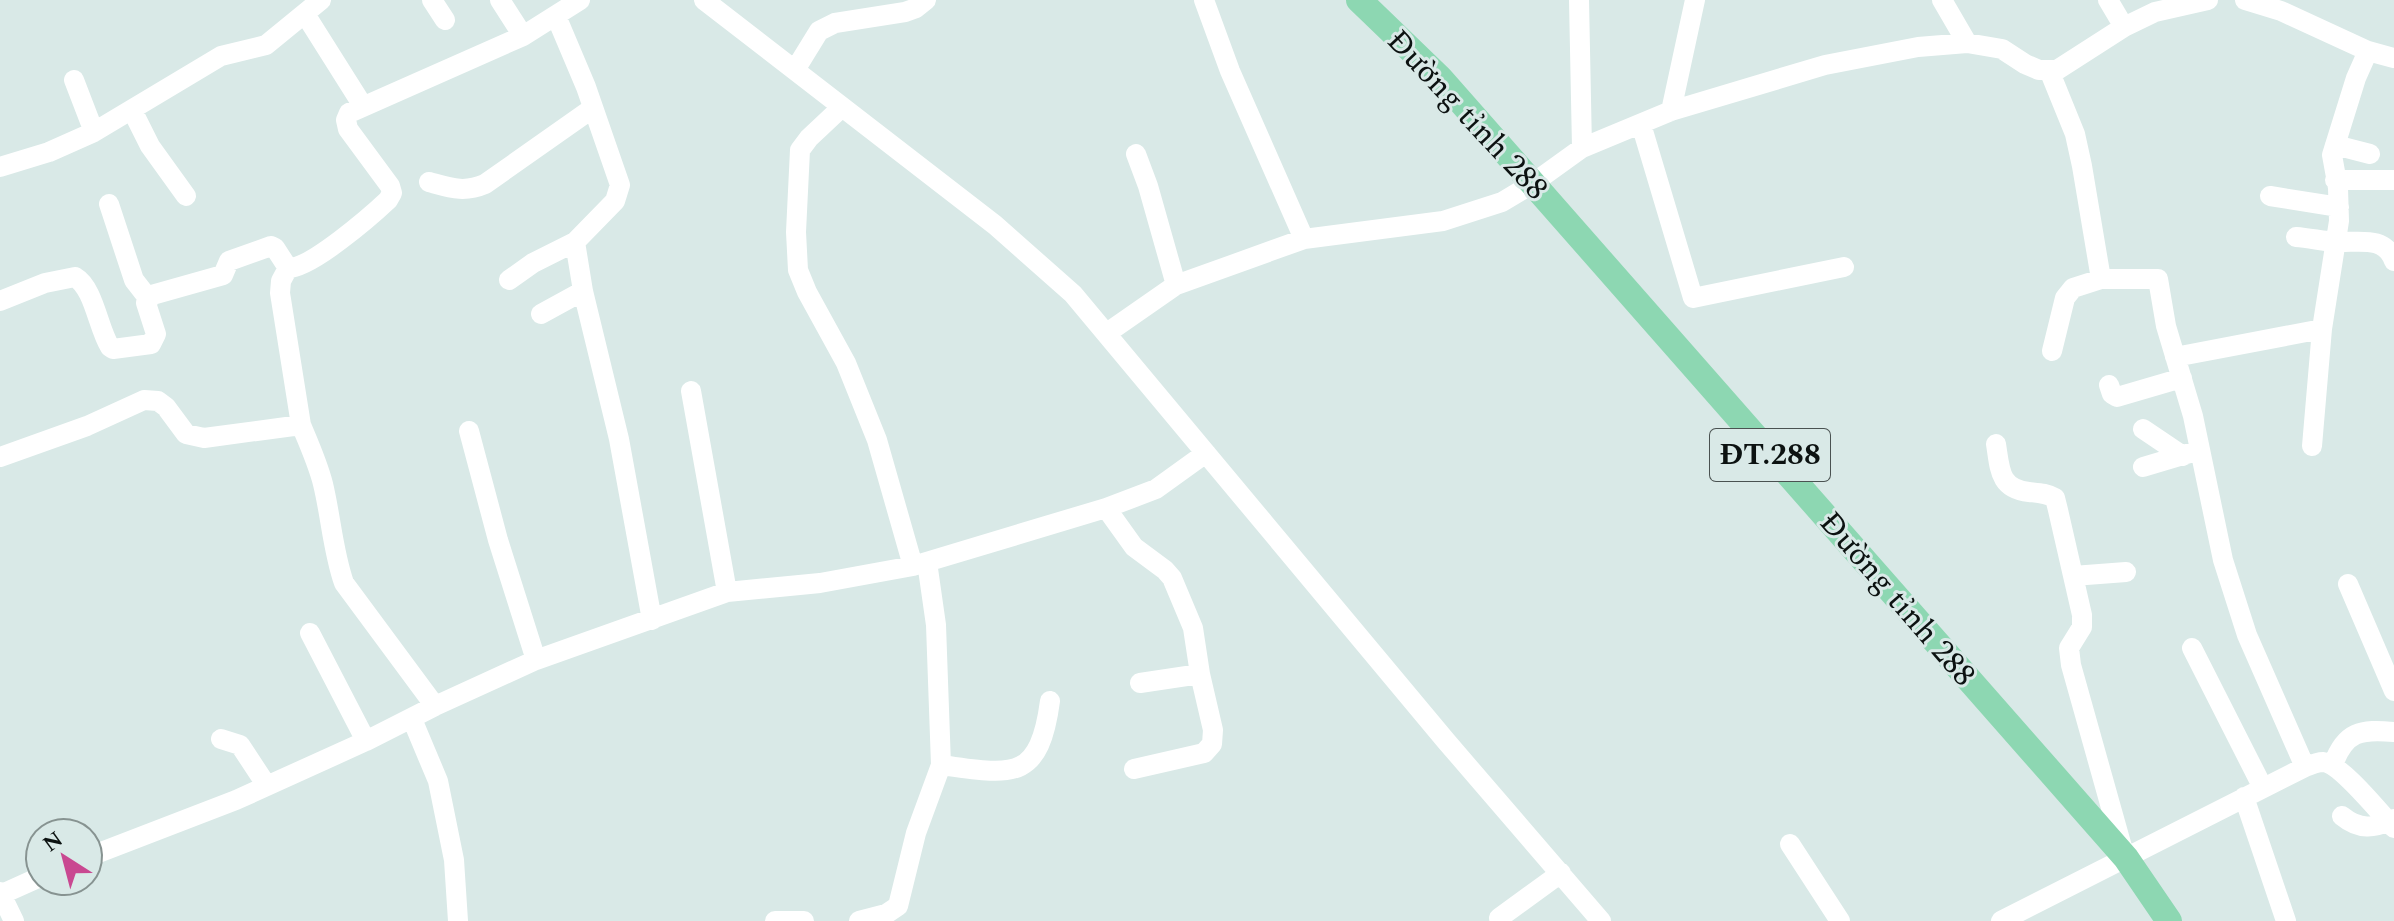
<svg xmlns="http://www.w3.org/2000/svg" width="2394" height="921" font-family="Spectral,serif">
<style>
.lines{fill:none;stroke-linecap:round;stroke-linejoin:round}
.minor{stroke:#fff;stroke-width:20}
.major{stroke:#8dd7b2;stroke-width:26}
.labels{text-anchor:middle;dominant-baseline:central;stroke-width:6;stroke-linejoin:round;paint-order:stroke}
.shield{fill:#d9e9e7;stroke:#4a5251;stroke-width:2}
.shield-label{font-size:30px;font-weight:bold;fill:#0c1211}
.street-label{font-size:32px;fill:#0c1211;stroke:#d9e9e7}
</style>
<rect width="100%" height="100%" fill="#d9e9e7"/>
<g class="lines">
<path class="minor" d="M432 0 445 20
M500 0 523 36
M704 0 995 225 1073 294 1446 741 1601 921
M1204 0 1230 71 1304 239
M1579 0 1582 148
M1942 0 1967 43
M2108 0 2124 27
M2245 0 2281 11 2368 51
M305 14 363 106
M556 16 586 87 620 185 615 201 575 242 583 291 619 439 652 620
M795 70 819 31 835 23 905 12 916 8 926 0
M2049 70 2075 134 2082 166 2101 279H2158L2166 326 2193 416 2223 560 2247 635 2305 767
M74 80 94 132
M842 107 809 138 800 150 796 232 798 270 807 292 846 363 877 440 913 566
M132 110 150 146 186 196
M1671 111 1695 0
M1641 124 1693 298 1844 267
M2335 145 2370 154
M1136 154 1148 186 1176 285
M0 167 49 152 94 132 221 56 266 45 321 0
M2335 180H2394
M429 182C451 188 464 193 485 184L593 108
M2270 196 2339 207
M109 204 134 280 148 298
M2296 237C2309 238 2323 241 2336 242 2358 243 2385 235 2394 261
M509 280 533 263 575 242
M0 301 45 283 75 277C94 288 98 328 110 347L113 349 151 344 156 334 146 303 152 295 223 275 229 261 271 246 275 248 288 268C310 269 371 216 388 200L392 193 390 186 348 129 346 120 349 113 523 36 580 0
M541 314 583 291
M1107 333 1176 285 1304 239 1443 221 1502 202 1532 184 1582 148 1671 111 1825 65 1918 47 1967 43 2002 49 2025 64 2039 70H2057L2124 27 2155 12 2208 0
M2052 351 2065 298 2073 288 2101 279
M2175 357 2322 329 2339 221 2338 188 2332 155 2356 78 2368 51 2394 58
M2109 385 2112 394 2117 397 2182 378
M691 391 727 592
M301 425C309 444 318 464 323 484 331 517 333 552 344 583L435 706 536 660 727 592 820 583 913 566 1106 508 1156 489 1206 453
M2143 429 2183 456
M469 431 498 540 536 660
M1996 444C2000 469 1999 489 2029 492 2039 493 2046 493 2055 498L2058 510 2082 615V627L2069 648 2071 665 2124 854
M2312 446 2322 329
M0 457 87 426 144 400 158 401 166 407 186 434 204 438 301 425 280 293 281 281 288 268
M2143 467 2200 450
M1106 508 1134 547 1165 570 1172 578 1193 628 1200 674 1213 730 1212 744 1204 753 1134 769
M2073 576 2126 572
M2348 584 2394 691
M310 633 366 741
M2192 648 2263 788
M1140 683 1200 674
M412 719 438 781 454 860 458 921
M221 739 240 745 267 786
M941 765C1010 774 1039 784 1050 701
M2333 765C2345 731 2361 729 2394 732
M2244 797 2286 921
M2342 816C2359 830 2374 829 2394 819
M1790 844 1840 921
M88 857 236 800 366 741 435 706
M0 892 14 921
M2 894 40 877
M1499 918 1561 873
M775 921H804
M859 921 886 914 898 906 916 833 941 765 936 625 927 562
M2001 921 2305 767C2310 765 2318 762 2323 762 2340 763 2381 814 2394 828"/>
<path class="major" d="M1359 0 1440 78 2126 858 2169 921"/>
</g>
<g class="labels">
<rect class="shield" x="1710" y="429" width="120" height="52" rx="6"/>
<g class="shield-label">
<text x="1770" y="455">ĐT.288</text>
</g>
<g class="street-label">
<text transform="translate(1467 115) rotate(47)">Đường tỉnh 288</text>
<text transform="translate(1897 599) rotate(49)">Đường tỉnh 288</text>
</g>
</g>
<g transform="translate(64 857) rotate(324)"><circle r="38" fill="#d9e9e7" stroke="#879391" stroke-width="2"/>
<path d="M0-6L14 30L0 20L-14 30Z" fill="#c94891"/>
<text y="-12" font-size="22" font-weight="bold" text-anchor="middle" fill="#0c1211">N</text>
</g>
</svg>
